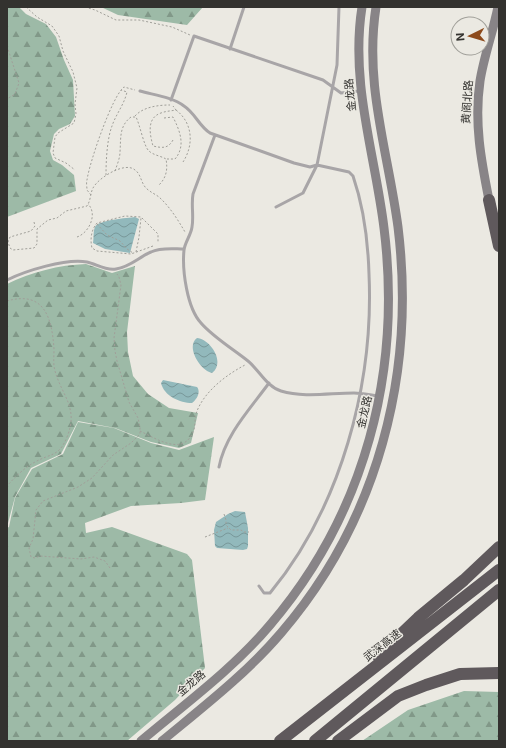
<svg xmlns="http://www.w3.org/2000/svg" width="506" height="748" font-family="Inter,'Noto Sans SC',sans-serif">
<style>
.forest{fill:url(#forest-firs)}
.water{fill:url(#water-waves)}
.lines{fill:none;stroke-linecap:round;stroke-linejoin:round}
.path{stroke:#a09f99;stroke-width:1;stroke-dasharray:2 2;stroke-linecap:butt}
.lane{stroke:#a8a5a7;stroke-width:3}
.secondary{stroke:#888487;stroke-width:9}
.highway{stroke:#5f595c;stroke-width:12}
.labels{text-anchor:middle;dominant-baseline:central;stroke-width:3;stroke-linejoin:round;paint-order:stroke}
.street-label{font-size:11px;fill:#33322f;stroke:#ebe9e2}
</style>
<defs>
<pattern id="forest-firs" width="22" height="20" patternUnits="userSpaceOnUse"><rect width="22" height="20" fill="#9dbaa7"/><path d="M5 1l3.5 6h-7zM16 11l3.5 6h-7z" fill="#819888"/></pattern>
<pattern id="water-waves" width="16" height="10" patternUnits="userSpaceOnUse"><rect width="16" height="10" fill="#92b9bc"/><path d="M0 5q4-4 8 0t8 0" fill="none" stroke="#789799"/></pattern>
</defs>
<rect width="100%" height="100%" fill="#ebe9e2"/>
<path class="forest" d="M7 7H19L26 14 46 24 56 37 64 60 73 80 75 116 70 124 59 129 54 134 50 151 53 160 62 165 74 175 76 191 7 217Z
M101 7H203L187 25 118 15Z
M86 264 112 273 135 266 127 332 128 352 133 376 148 394 169 408 198 413 191 443 179 448 151 442 115 428 78 421 61 454 31 468 15 497 7 527V284C31 272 59 265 86 264Z
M78 422 114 428 151 443 179 450 214 437 205 500 181 503 131 506 85 523 86 533 112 527 187 554 192 560 205 668 175 700 127 741H7V528L9 527 15 498 32 469 63 454Z
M464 691 499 692V741H362L408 710Z"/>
<path class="water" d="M135 217 139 219 130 253 105 249 93 243C94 238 93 231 95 227 98 220 128 218 135 217Z
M197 338C210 339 226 362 212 373 201 371 185 347 197 338Z
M163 380 197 387C201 392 197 399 192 403 180 403 164 396 161 383Z
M235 511 245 512 248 528V546L247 549 243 550 217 548 215 546 214 530 216 522 228 514Z"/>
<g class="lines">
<path class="path" d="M26 7 37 17 52 26 59 36 63 51 73 72 77 88 75 104 76 114 74 123 58 133 55 137 53 153 55 158 66 163 75 170
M85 7 95 10 116 20H139L172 27 190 35
M7 46 19 83 15 94 7 99
M176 110C193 123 194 145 183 162
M135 116C143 107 158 105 170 105
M164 118 173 117C180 131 186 146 175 159H167
M173 140C168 149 162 148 153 146 150 135 146 118 161 113 166 111 171 111 176 110L173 106
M115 171C117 165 120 158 120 152 121 138 119 126 131 117H136C140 125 144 147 149 151 153 155 161 156 166 159 168 170 166 178 159 185
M106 175C106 161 107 139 112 126 116 114 124 105 127 92L121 90
M91 195 87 190C87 187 86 183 87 180 89 164 112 96 124 87L135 90
M34 222 35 226 31 231 10 237 8 242 10 248 13 250 34 248 37 244V229L48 220 57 218 66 211 87 206C91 200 90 194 93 188 98 178 125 161 135 170 141 174 141 183 146 188 150 192 155 194 159 197 170 207 178 220 185 232
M97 224 107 235 120 241 127 249 133 253
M77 237C89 233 98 214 88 204
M153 246 131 254 97 251 92 248C90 240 91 230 97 223L125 216 141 217 158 234V243
M136 252 139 237 141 218
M7 301C45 290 52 319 54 349 54 357 53 364 55 371 62 396 79 408 67 437 59 457 51 453 35 462 24 468 15 477 7 486
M140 431C155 438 183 457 193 432 196 426 194 418 197 411 205 391 226 375 245 365
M224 514 226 520V525L231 530H241L244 532H249
M205 537 228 528
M110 568 105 561 94 557 81 559 40 556 35 558 31 557 29 548 33 539 36 510 43 501 78 487 92 478 113 455 131 443 140 434V427L138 418 129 402 117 361 115 351 114 338 121 285 119 277 117 274"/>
<path class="lane" d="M230 49 244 7
M140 91C154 95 172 97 184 106 195 113 199 126 210 133L294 163 310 167 317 165 349 172 353 176C364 208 368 240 369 274 374 384 341 507 270 593H264L259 586
M171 100 194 36 323 80 341 93 359 91
M215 135 193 194C191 205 194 216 192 227 191 235 185 242 184 250 182 270 187 308 201 323 213 337 233 349 248 361 259 370 267 387 281 391 304 398 330 393 354 393 362 393 370 395 378 396
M276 207 303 193 317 165 337 65 339 7
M7 280C25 271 66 258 87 262 96 264 106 271 116 269 130 267 139 257 151 252 161 247 174 249 184 249
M219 467C225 435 250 409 269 383"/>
<path class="secondary" d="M489 200C481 160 474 122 480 81 484 56 493 32 498 7
M141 741C185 704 233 669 270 625 365 514 402 372 384 228 375 154 350 83 362 7
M162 741C203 707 246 674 281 633 378 520 416 374 398 227 388 151 364 85 376 7"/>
<path class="highway" d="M489 200 499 246
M378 656 418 618 464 580 499 547
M280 741 499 570
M315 741 499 590
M338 741 398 696 426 685 460 674 499 673"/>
</g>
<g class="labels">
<g class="street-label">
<text transform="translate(350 95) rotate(-96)">金龙路</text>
<text transform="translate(467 102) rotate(-86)">黄阁北路</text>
<text transform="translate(364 412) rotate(-77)">金龙路</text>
<text transform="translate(382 645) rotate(-38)">武深高速</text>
<text transform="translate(191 683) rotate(-40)">金龙路</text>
</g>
</g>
<rect width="506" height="748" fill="none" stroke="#33322f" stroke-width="16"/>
<g transform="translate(470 36) rotate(265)"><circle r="19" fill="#ebe9e2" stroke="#a1a09a"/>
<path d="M0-3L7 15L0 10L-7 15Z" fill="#8d4a1b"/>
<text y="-6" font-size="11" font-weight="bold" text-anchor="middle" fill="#33322f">N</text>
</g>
</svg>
